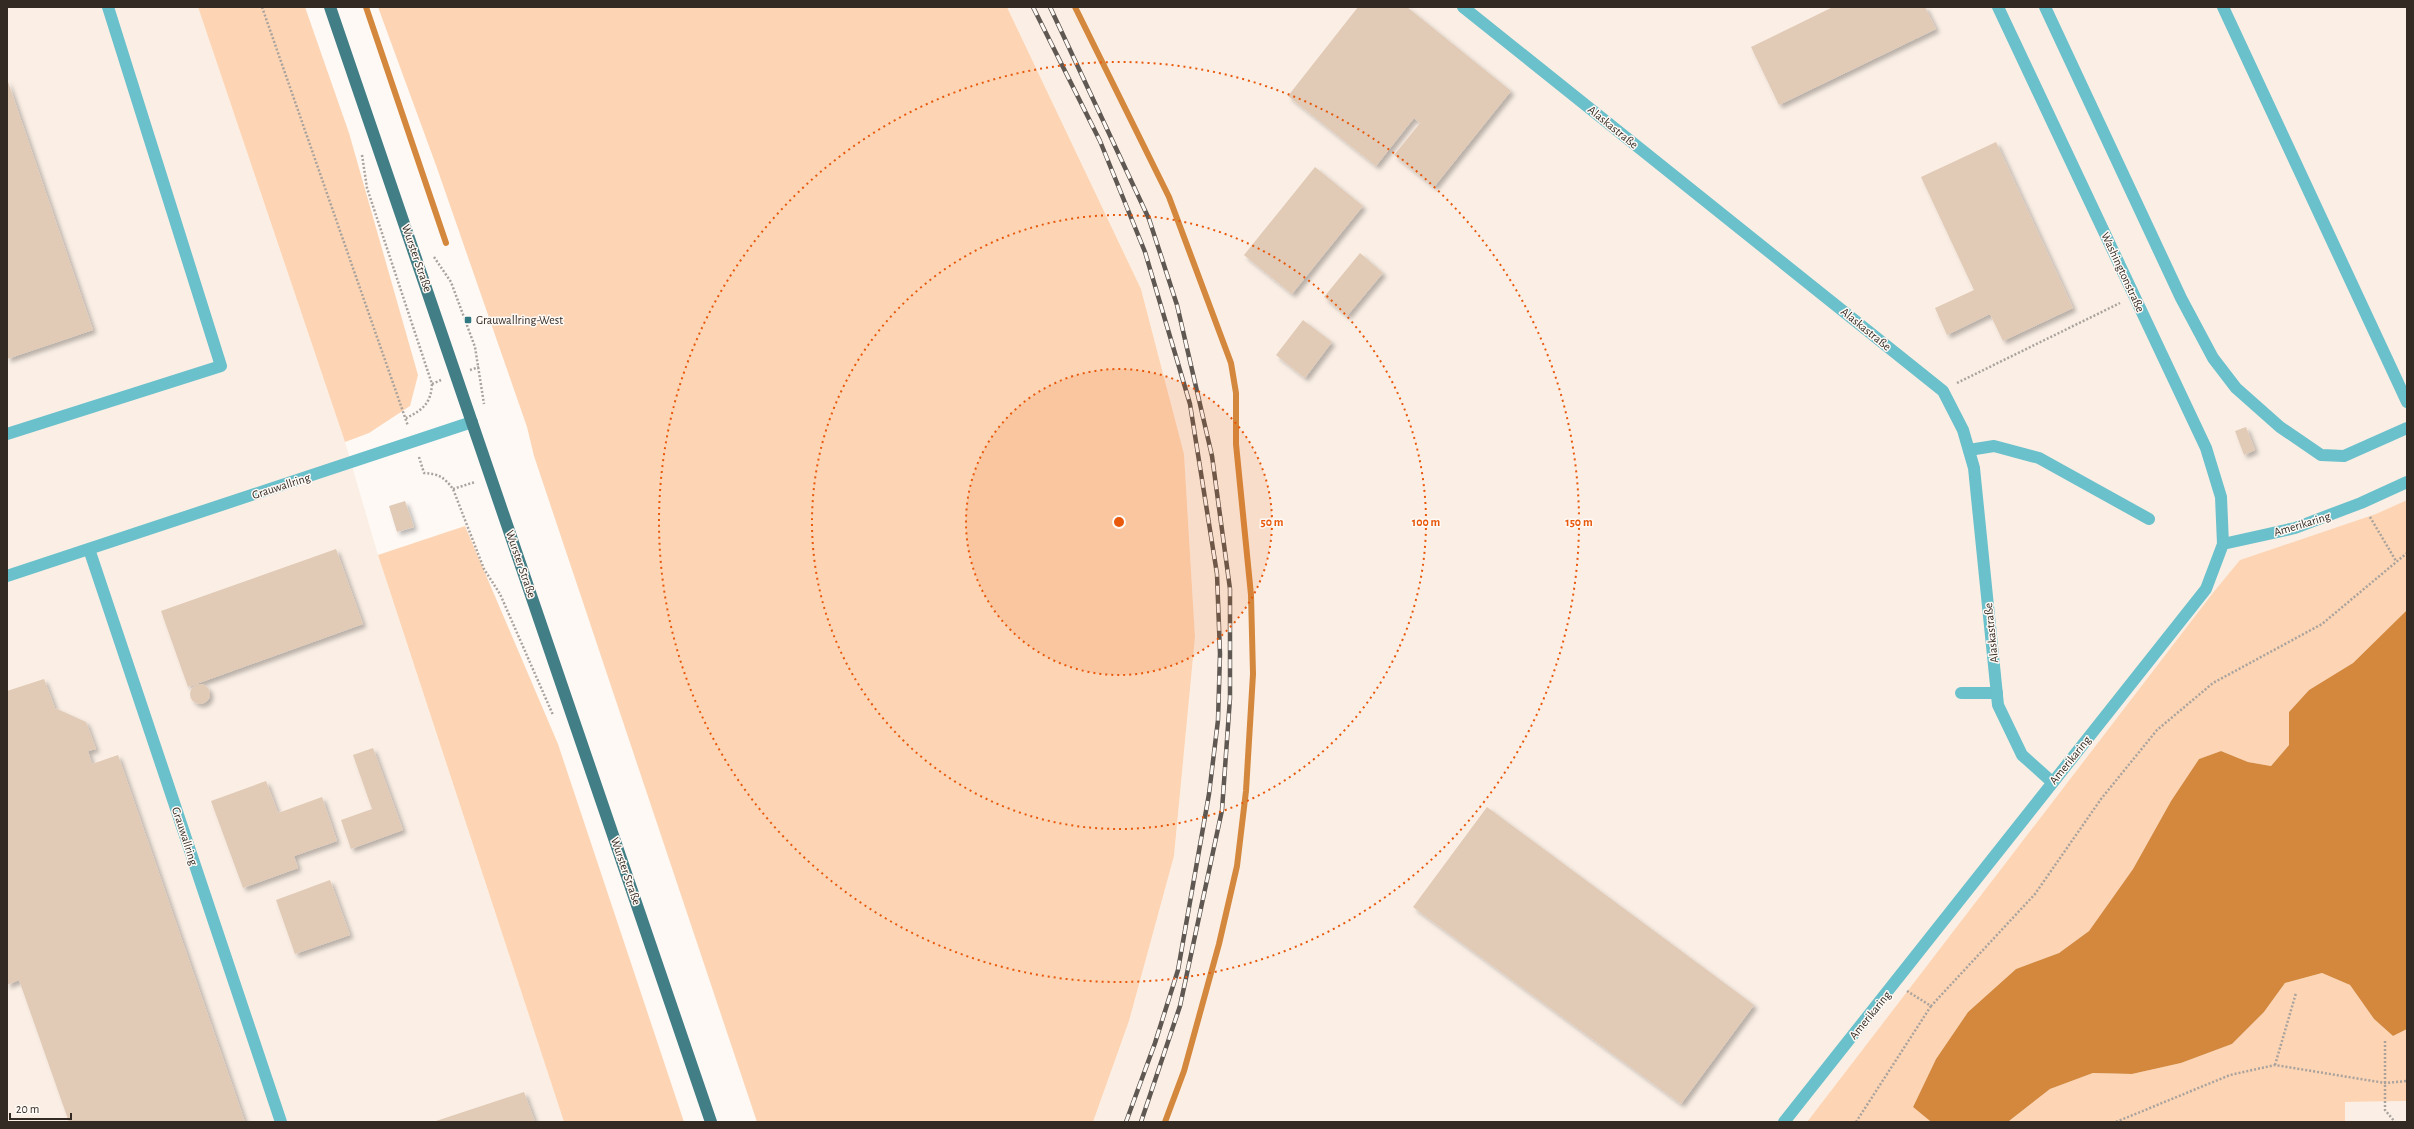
<svg xmlns="http://www.w3.org/2000/svg" width="2414" height="1129" font-family="'Alegreya Sans',sans-serif">
<style>
.built{fill:#fbefe5}
.green{fill:#fdd5b4}
.water{fill:#d4883e}
.lines{fill:none;stroke-linecap:round;stroke-linejoin:round}
.stream{stroke:#d4883e;stroke-width:6}
.building{fill:#e1cab6;filter:url(#shadow)}
.path{stroke:#a9a29d;stroke-width:2.5;stroke-dasharray:2 2;stroke-linecap:butt}
.lane{stroke:#6ac0cb;stroke-width:12}
.street{stroke:#6ac0cb;stroke-width:12}
.primary{stroke:#417e86;stroke-width:12}
.rail-casing{stroke:#5f5751;stroke-width:4.5}
.rail{stroke:#fef9f5;stroke-width:3;stroke-dasharray:9;stroke-linecap:butt}
.ring{fill:none;stroke:#e8590c;stroke-width:2;stroke-dasharray:2 4}
.poi-dot{fill:#317982;stroke:#fef9f5;stroke-width:1.5}
.labels{text-anchor:middle;dominant-baseline:central;stroke-width:3;stroke-linejoin:round;paint-order:stroke}
.street-label{font-size:12px;fill:#332a23;stroke:#fef9f5}
.poi-label{font-size:12px;fill:#332a23;stroke:#fef9f5;text-anchor:start}
.centre{fill:#e8590c;stroke:#fef9f5;stroke-width:2}
.ring-label{font-size:12px;text-anchor:middle;font-weight:bold;fill:#e8590c;stroke:#fef9f5;stroke-width:3;stroke-linejoin:round;paint-order:stroke}
</style>
<defs>
<filter id="shadow"><feDropShadow dx="3.5" dy="3.5" stdDeviation="2" flood-color="#0004"/></filter>
</defs>
<rect width="100%" height="100%" fill="#fef9f5"/>
<path class="built" d="M7 7H198L345 442 378 555 564 1122H7Z
M1007 7H2407V500L2212 594 1807 1122H1093L1129 1021 1174 856 1195 637 1184 454 1141 289Z
M2407 1101V1122H2345V1102Z"/>
<path class="green" d="M198 7H305L349 133 418 375 410 406 369 433 345 442Z
M378 7H1007L1141 289 1184 454 1195 637 1174 856 1129 1021 1093 1122H757L534 456 527 427 437 168Z
M2407 500V610L2353 663 2309 690 2289 712V745L2271 766 2248 762 2221 751 2199 759 2171 801 2133 869 2089 931 2059 953 2016 969 1968 1012 1936 1059 1913 1107 1930 1121 1949 1122H1807L2212 594 2240 560 2376 514Z
M465 526 558 744 684 1122H564L378 555Z
M2322 973 2350 985 2374 1019 2393 1036 2407 1029V1101L2345 1102V1122H1991L2009 1121 2050 1089 2093 1073 2132 1074 2181 1063 2232 1044 2264 1012 2285 983Z"/>
<path class="water" d="M2407 610V1029L2393 1036 2374 1019 2350 985 2322 973 2285 983 2264 1012 2232 1044 2181 1063 2132 1074 2093 1073 2050 1089 2009 1121H1930L1913 1107 1936 1059 1968 1012 2016 969 2059 953 2089 931 2133 869 2171 801 2199 759 2221 751 2248 762 2271 766 2289 745V712L2309 690 2353 663Z"/>
<g class="lines">
<path class="stream" d="M366 7 446 243
M1075 7 1169 197 1231 363 1236 393V444L1251 595 1253 674 1246 791 1237 866 1219 944 1184 1071 1165 1122"/>
</g>
<path class="building" d="M1358 7H1407L1511 91 1434 187 1394 155 1420 123 1414 118 1376 166 1288 96Z
M1833 7H1925L1936 29 1779 105 1751 47Z
M7 79 93 330 7 359Z
M1996 142 2073 308 2003 341 1990 314 1947 335 1935 308 1974 290 1921 177Z
M1315 167 1363 206 1292 294 1244 255Z
M1360 253 1383 273 1347 316 1324 297Z
M1303 320 1332 342 1305 378 1276 355Z
M2246 427 2255 450 2244 455 2235 431Z
M405 501 414 527 397 532 389 506Z
M336 549 363 624 188 687 161 611Z
M44 679 55 708 86 722 96 749 88 751 92 764 118 755 245 1122H69L19 980 7 985V691Z
M190 694a10 10 0 1 1 20 0a10 10 0 1 1-20 0Z
M373 748 403 830 351 849 341 820 372 809 353 755Z
M266 781 278 813 322 797 337 841 294 856 298 868 243 888 211 801Z
M1487 807 1754 1005 1681 1104 1413 907Z
M330 880 350 935 295 954 276 900Z
M524 1092 535 1122H433Z"/>
<g class="lines">
<path class="path" d="M262 7 408 426
M362 155 367 188 432 384C431 403 423 410 406 418
M434 257 451 282 475 347 484 404
M470 370 479 367
M1957 383 2120 303
M432 384 441 380
M419 457 424 473C439 474 444 477 453 489L484 569 500 594 553 715
M453 489 475 482
M2370 517 2396 561
M1907 991 1931 1006 2035 894 2101 799 2157 730 2213 683 2322 624 2407 553
M2385 1041V1110L2395 1122
M2275 1065 2296 993
M1856 1122 1931 1006
M2116 1122 2230 1075 2275 1065 2385 1083 2407 1081"/>
<path class="lane" d="M2045 7 2181 298 2213 358 2236 388 2280 427 2321 455 2344 456 2407 428
M2223 7 2407 402
M7 434 221 366 108 7
M1969 450 1994 446 2039 458 2149 519
M1961 693H1997"/>
<path class="street" d="M1463 7 1943 391 1963 430 1974 468 1998 705 2022 755 2052 782
M2223 544 2295 528 2361 503 2407 482
M89 549 281 1122
M7 576 472 422
M1784 1122 2206 589 2223 544 2221 497 2206 448 1998 7"/>
<path class="primary" d="M330 7 711 1122"/>
<g class="rail-casing">
<path id="rail" d="M1033 7 1100 141 1145 252 1190 404 1217 574 1220 654 1218 720 1209 794 1178 970 1155 1043 1126 1122
M1050 7 1149 219 1177 305 1212 456 1230 589V698L1222 810 1180 1006 1141 1122"/>
</g>
<use href="#rail" class="rail"/>
</g>
<circle cx="1119" cy="522" r="153" fill="#e8590c" fill-opacity=".12"/>
<g class="ring">
<circle cx="1119" cy="522" r="153"/>
<circle cx="1119" cy="522" r="307"/>
<circle cx="1119" cy="522" r="460"/>
</g>
<rect class="poi-dot" x="464" y="316" width="8" height="8" rx="2"/>
<g class="labels">
<g class="street-label">
<text transform="translate(1613 127) rotate(39)">Alaskastraße</text>
<text transform="translate(417 258) rotate(71)">Wurster Straße</text>
<text transform="translate(2123 272) rotate(65)">Washingtonstraße</text>
<text transform="translate(1866 329) rotate(39)">Alaskastraße</text>
<text transform="translate(281 486) rotate(-18)">Grauwallring</text>
<text transform="translate(2302 524) rotate(-17)">Amerikaring</text>
<text transform="translate(521 564) rotate(71)">Wurster Straße</text>
<text transform="translate(1991 633) rotate(-96)">Alaskastraße</text>
<text transform="translate(2070 760) rotate(-51)">Amerikaring</text>
<text transform="translate(185 836) rotate(72)">Grauwallring</text>
<text transform="translate(626 871) rotate(71)">Wurster Straße</text>
<text transform="translate(1870 1015) rotate(-51)">Amerikaring</text>
</g>
<g class="poi-label">
<text x="476" y="320">Grauwallring-West</text>
</g>
</g>
<circle cx="1119" cy="522" r="6" class="centre"/>
<g class="ring-label">
<text x="1272" y="526">50 m</text>
<text x="1426" y="526">100 m</text>
<text x="1579" y="526">150 m</text>
</g>
<rect width="2414" height="1129" fill="none" stroke="#332a23" stroke-width="16"/>
<path d="M10 1113v6h61v-6" fill="none" stroke="#332a23" stroke-width="2"/>
<text x="16" y="1113" font-size="12" fill="#332a23" stroke="#fef9f5" stroke-width="3" paint-order="stroke">20 m</text>
</svg>
